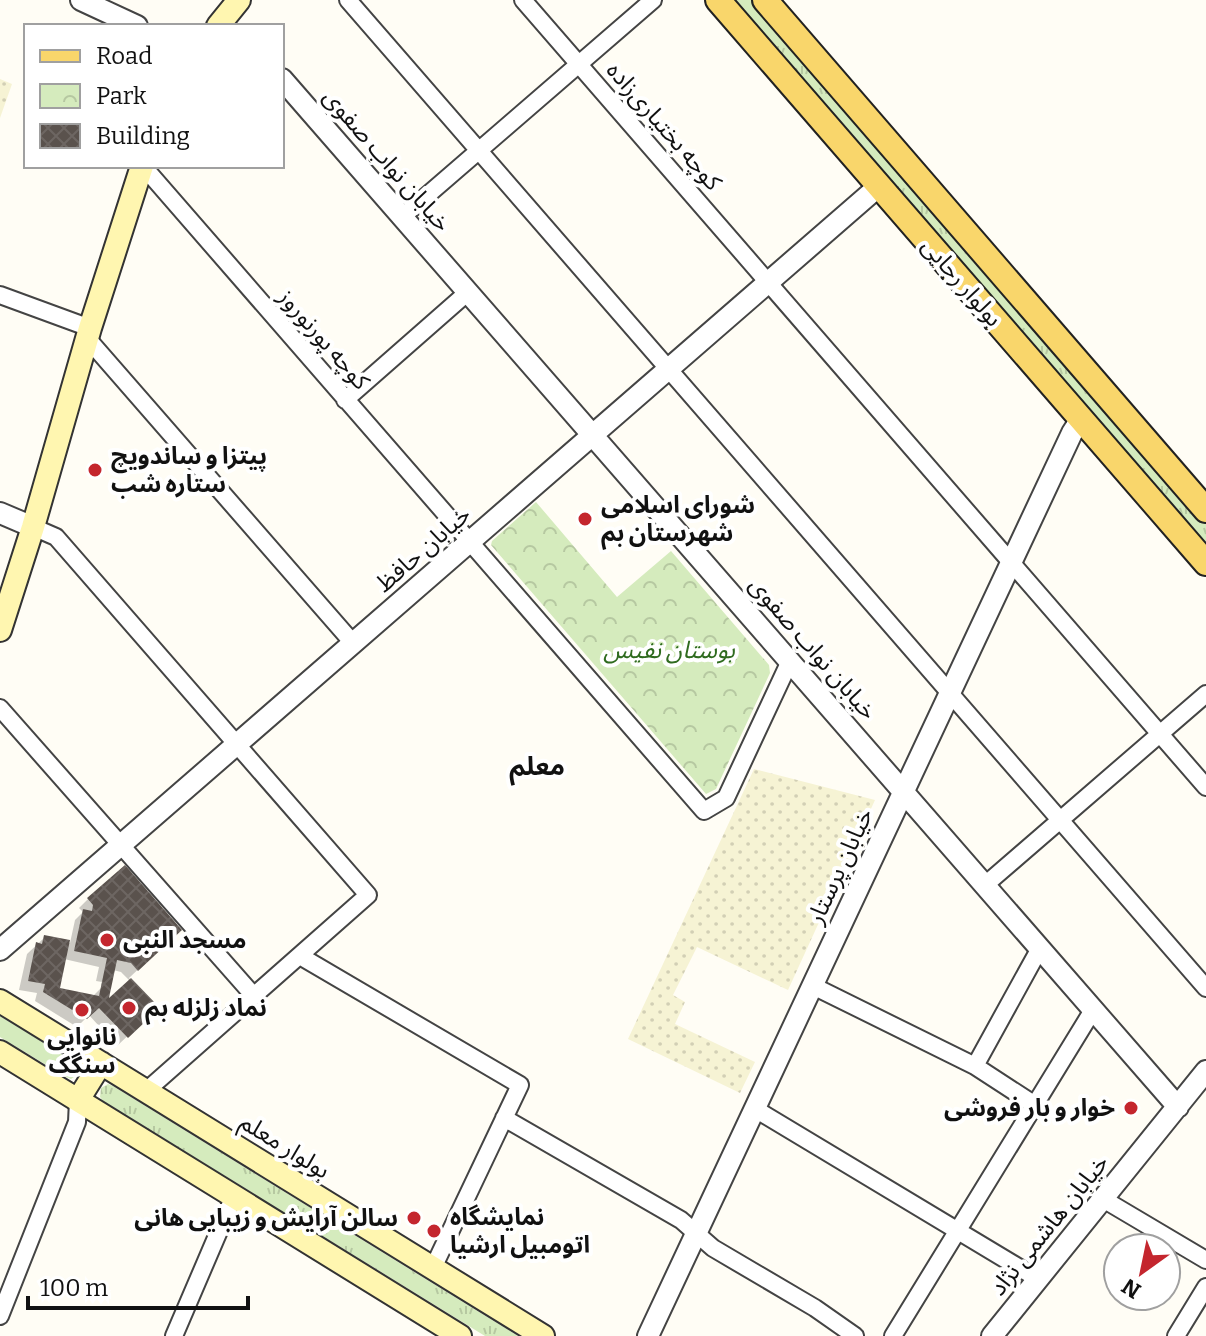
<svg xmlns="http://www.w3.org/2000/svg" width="1206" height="1336" font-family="Bitter,'Noto Sans Arabic',serif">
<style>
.farmland{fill:url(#farmland-dots)}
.grass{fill:url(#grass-tufts)}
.park{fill:url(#park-crowns)}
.shadow{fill:#0003;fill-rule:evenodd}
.building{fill:url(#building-cross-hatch)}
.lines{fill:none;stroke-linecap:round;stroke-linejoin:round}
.minor-casing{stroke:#444;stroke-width:20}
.tertiary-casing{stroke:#444;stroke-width:24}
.secondary-casing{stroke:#333;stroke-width:26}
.primary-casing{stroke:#222;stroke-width:28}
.minor{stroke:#fff;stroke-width:16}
.tertiary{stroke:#fff;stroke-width:20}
.secondary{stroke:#fff6b0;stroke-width:22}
.primary{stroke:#f9d66b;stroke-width:24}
.poi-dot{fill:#c4262e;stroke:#fff;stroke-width:3}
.labels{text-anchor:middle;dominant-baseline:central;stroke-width:8;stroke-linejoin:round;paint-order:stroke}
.street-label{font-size:24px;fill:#111;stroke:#fff}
.poi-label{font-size:24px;font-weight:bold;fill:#111;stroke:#fff;text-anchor:start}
.park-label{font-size:24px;font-style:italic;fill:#2f6b1f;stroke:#fff}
.neighbourhood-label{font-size:26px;font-weight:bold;fill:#111;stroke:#fff}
</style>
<defs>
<pattern id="farmland-dots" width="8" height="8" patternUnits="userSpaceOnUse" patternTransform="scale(2)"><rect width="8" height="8" fill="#f6f3d4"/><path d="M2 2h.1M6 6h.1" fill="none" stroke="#d2cfb5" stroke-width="1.8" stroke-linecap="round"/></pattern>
<pattern id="grass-tufts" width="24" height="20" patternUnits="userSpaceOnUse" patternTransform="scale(2)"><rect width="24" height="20" fill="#d5ebbd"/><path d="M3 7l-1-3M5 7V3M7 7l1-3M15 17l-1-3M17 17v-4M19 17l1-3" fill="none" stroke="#b6c8a1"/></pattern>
<pattern id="park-crowns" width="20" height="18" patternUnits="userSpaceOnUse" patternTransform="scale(2)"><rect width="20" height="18" fill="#d5ebbd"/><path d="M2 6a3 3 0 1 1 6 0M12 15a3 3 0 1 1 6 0" fill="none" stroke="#b6c8a1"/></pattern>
<pattern id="building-cross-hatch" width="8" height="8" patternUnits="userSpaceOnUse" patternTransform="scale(2)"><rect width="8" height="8" fill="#5a524d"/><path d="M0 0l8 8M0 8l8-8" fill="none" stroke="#6d6662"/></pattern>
</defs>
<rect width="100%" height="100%" fill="#fffdf5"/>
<path class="farmland" d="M0 79 12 84 0 118Z
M754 769 875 800 788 990 697 947 673 995 685 1002 675 1024 755 1062 740 1093 628 1039Z"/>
<path class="grass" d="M730 0H753L1206 523V550Z
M0 1016 75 1062 78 1066V1074L71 1079 66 1077 0 1037Z
M108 1084 113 1086 518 1336H485L103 1101 100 1097 101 1088Z"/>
<path class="park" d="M536 502 617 597 671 551 769 665 770 673 716 789 706 794 491 545 492 541Z"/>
<path class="shadow" d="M88 899 180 930 129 978 157 1008 117 1046 89 1015 77 1027 35 1001 37 993 19 990 27 954 45 937 70 943 75 920 83 912 79 908ZM64 959 99 967 96 981 102 982 101 988 92 997 57 989ZM113 970 121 972 130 981 106 1004Z"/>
<path class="building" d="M125 865 182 930 138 971 131 963 117 960 109 998 131 978 160 1008 128 1038 99 1008 87 1019 43 992 45 984 28 981 36 942 42 944 44 935 70 940 60 988 99 996 107 958 74 951 83 909 92 911 93 905 87 898Z"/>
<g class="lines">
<g class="minor-casing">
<path id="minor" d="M348 0 1206 988
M523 0 1206 787
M143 166 704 811 726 798 790 661
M402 217 653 0
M0 295 90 328
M87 338 353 643
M345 400 468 292
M33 527 56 537 368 895 146 1091
M0 708 254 996
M985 885 1206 694
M300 956 520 1085 433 1268
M813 986 975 1066 1035 1105
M975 1066 1040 948
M755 1109 1038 1279
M504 1118 681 1220 713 1248 815 1308 855 1336
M1103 1199 1206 1260
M0 1316 77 1122 78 1100
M174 1336 234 1196
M893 1336 1093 1010
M1176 1336 1206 1287"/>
</g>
<g class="tertiary-casing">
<path id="tertiary" d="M81 0 137 26
M282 79 1178 1107
M0 513 33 527
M0 950 879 186
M648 1336 1072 433 1081 419
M992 1336 1206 1071"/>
</g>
<g class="secondary-casing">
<path id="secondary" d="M218 26 239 0
M0 630 33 527 90 328 142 166
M0 1001 543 1336
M0 1052 460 1336
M78 1100 101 1063"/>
</g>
<g class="primary-casing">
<path id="primary" d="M718 0 1206 563
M765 0 1206 510"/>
</g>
<use href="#minor" class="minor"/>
<use href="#tertiary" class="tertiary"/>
<use href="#secondary" class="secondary"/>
<use href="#primary" class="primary"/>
</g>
<g class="poi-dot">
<circle cx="95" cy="470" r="8"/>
<circle cx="585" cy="519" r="8"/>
<circle cx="107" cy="940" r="8"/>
<circle cx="129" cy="1008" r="8"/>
<circle cx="82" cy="1010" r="8"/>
<circle cx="1131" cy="1108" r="8"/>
<circle cx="414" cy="1218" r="8"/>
<circle cx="434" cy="1231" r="8"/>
</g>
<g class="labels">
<g class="street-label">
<text transform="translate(664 126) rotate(49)">کوچه بختیاری‌زاده</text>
<text transform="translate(387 160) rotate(49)">خیابان نواب صفوی</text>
<text transform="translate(962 282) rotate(49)">بولوار رجایی</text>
<text transform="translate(324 339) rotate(49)">کوچه پورنوروز</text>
<text transform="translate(423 549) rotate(-41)">خیابان حافظ</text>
<text transform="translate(813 648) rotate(49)">خیابان نواب صفوی</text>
<text transform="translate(840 866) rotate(-65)">خیابان پرستار</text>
<text transform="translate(285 1146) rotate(32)">بولوار معلم</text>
<text transform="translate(1049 1225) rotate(-51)">خیابان هاشمی نژاد</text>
</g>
<g class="poi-label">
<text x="111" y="456">پیتزا و ساندویچ<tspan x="111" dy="28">ستاره شب</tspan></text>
<text x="601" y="505">شورای اسلامی<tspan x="601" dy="28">شهرستان بم</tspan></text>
<text x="123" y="940">مسجد النبی</text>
<text x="145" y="1008">نماد زلزله بم</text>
<text x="82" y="1037" text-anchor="middle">نانوایی<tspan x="82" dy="28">سنگک</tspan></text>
<text x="1115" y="1108" text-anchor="end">خوار و بار فروشی</text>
<text x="450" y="1217">نمایشگاه<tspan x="450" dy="28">اتومبیل ارشیا</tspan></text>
<text x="398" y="1218" text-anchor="end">سالن آرایش و زیبایی هانی</text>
</g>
<g class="park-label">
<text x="669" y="650">بوستان نفیس</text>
</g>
<g class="neighbourhood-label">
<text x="537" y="766">معلم</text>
</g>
</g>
<rect x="24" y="24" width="260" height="144" fill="#ffffff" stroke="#a0a0a0" stroke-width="2"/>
<rect x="40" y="50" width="40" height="12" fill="#f9d66b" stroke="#a0a0a0" stroke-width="2"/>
<text x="96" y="64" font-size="24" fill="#111111">Road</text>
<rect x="40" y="84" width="40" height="24" fill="url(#park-crowns)" stroke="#a0a0a0" stroke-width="2"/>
<text x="96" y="104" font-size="24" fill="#111111">Park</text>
<rect x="40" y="124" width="40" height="24" fill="url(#building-cross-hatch)" stroke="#a0a0a0" stroke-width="2"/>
<text x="96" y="144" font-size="24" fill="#111111">Building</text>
<g transform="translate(1142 1272) rotate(213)"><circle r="38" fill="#ffffff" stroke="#a0a0a0" stroke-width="2"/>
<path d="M0-6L14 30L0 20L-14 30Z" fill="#c4262e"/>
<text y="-12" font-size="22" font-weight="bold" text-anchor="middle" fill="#111111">N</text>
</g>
<path d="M28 1296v12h220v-12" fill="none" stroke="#111111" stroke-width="4"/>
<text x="40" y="1296" font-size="24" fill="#111111" stroke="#ffffff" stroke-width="6" paint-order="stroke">100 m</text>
</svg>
